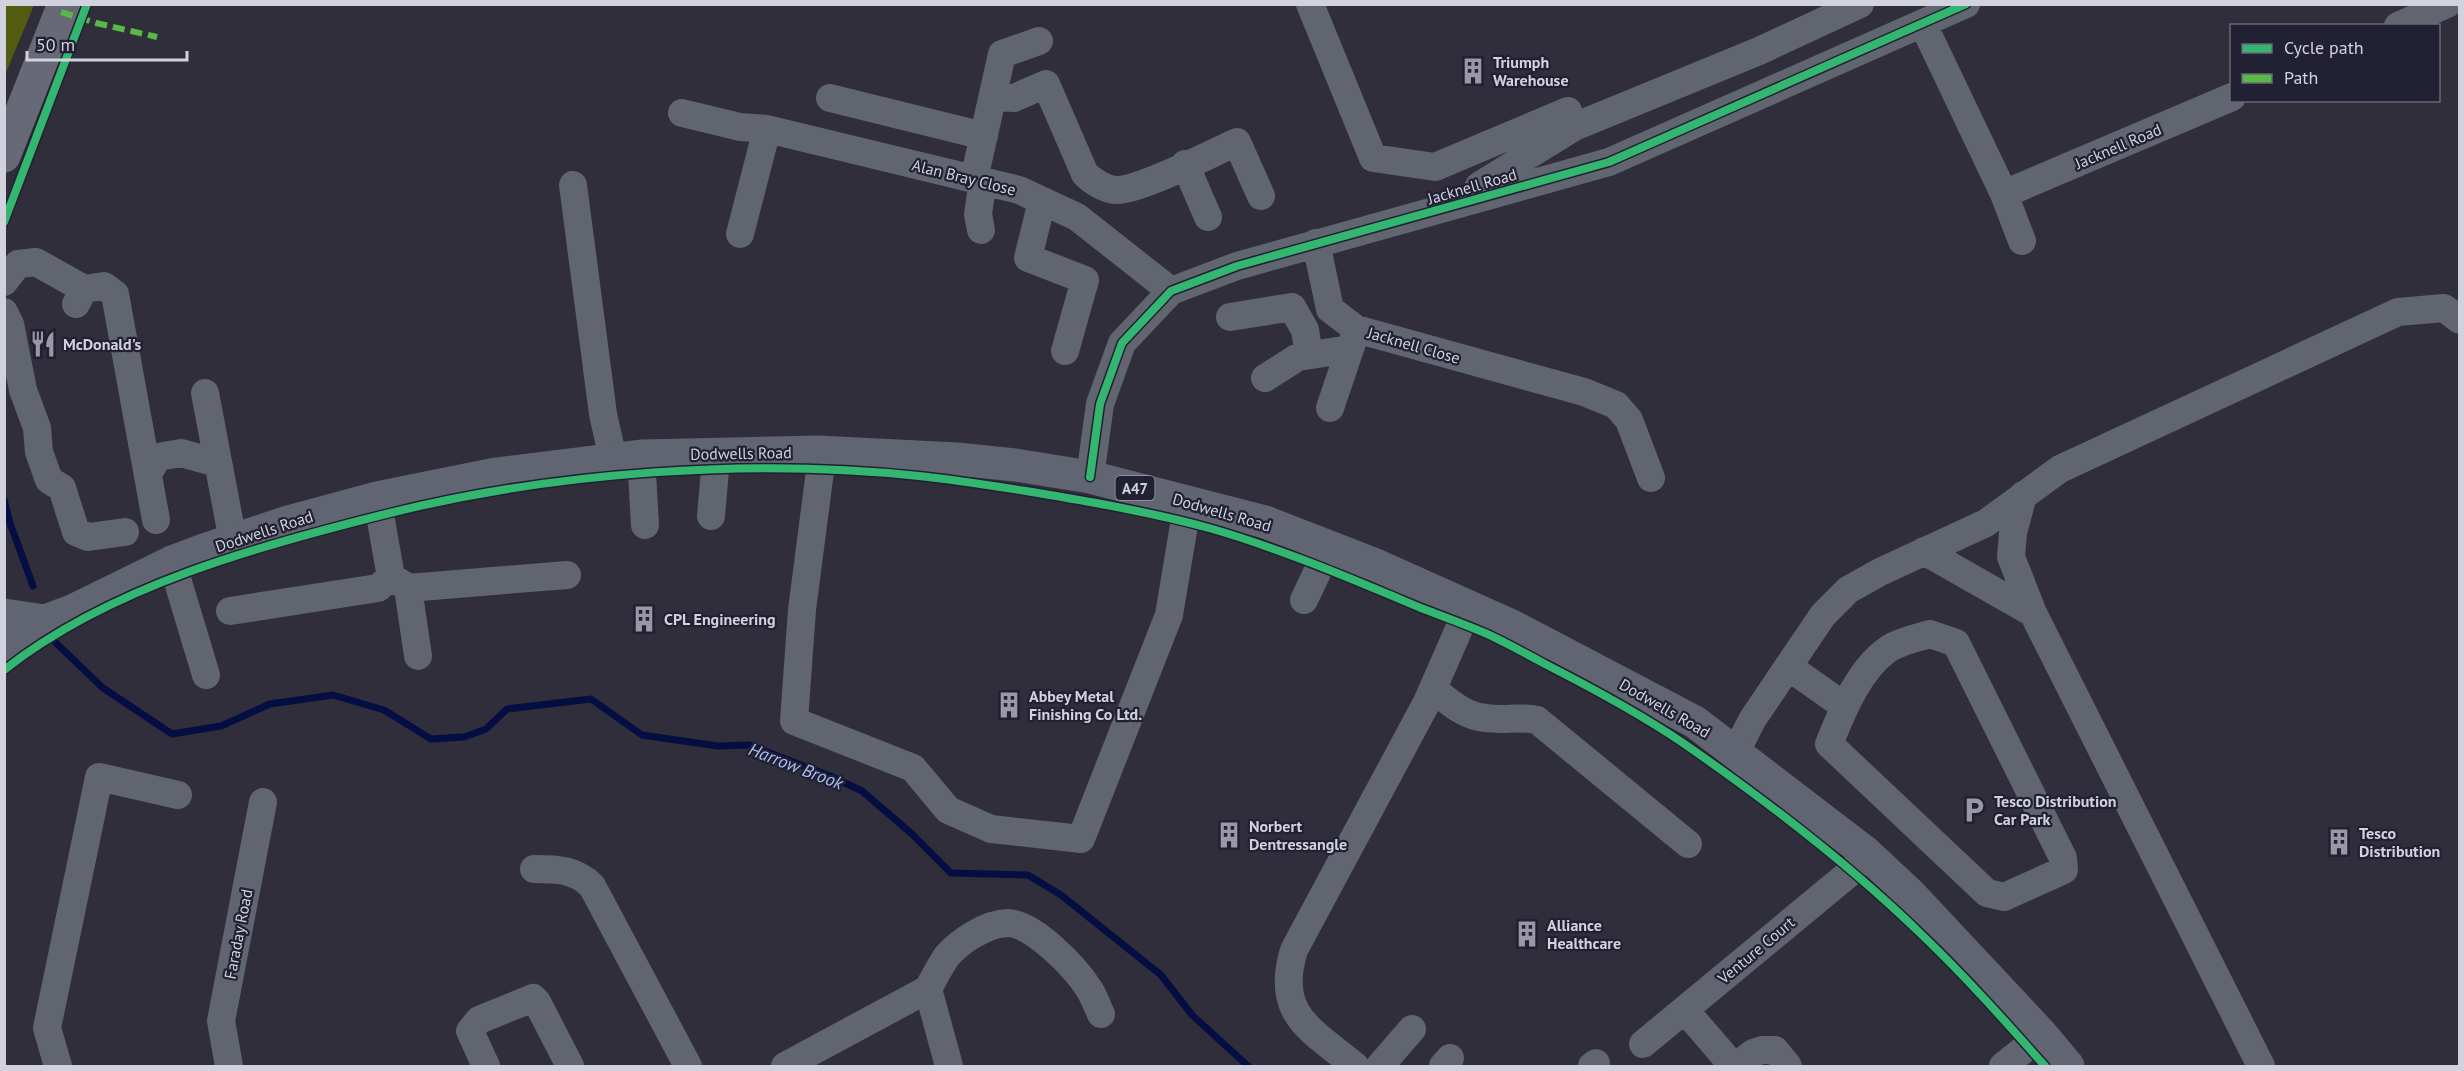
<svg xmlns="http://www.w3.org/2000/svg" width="2464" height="1071" font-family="'PT Sans',sans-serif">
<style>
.forest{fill:#525b10}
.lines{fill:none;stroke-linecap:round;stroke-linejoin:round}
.stream{stroke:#050e42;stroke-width:7}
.minor{stroke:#60656f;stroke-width:28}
.major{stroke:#616571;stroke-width:33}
.highway{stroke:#676a76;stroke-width:33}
.quiet{stroke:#58b947;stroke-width:6;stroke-dasharray:12 6;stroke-linecap:butt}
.cycleway-casing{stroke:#222033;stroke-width:11}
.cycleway{stroke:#33b770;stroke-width:8}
.labels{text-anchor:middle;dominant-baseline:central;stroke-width:4.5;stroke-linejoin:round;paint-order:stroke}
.shield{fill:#222033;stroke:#9d9cab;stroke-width:1.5}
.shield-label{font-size:15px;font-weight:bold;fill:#d2d1de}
.poi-label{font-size:16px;font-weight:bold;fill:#d2d1de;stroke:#222033;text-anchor:start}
.street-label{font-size:16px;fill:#d2d1de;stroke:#222033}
.water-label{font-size:18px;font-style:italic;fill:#a6bff5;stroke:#222033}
</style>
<rect width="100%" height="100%" fill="#302e3a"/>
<path class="forest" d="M5 5H34L5 75 4 7Z"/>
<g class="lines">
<path class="stream" d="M4 500 10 523 33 586
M56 643 103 688 172 734 221 726 270 704 333 695 384 710 431 739 464 737 486 729 507 709 591 699 642 735 718 746 749 745 830 776 862 791 912 834 951 873 1028 875 1061 895 1161 975 1192 1015 1248 1066"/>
<path class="minor" d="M1310 4 1373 158 1435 167 1568 111 1574 127
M1923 24 2004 194 2022 241
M2398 26 2447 4
M993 97 1014 98 1046 84 1085 174C1092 181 1106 190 1117 190 1141 190 1212 153 1237 142L1261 196
M830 98 984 136
M682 113 740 127 767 129 1019 190 1077 217 1171 291
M1185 164 1208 217
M974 179 1002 54 1039 41
M573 185 603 414 613 459
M2004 194 2232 97
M1475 195 1479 186 1574 127 1759 51 1860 4
M1042 201 1028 258 1085 280 1065 351
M981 230 978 214 983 181
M740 234 767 129
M1316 243 1330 309 1356 329 1584 392 1616 405 1629 420 1651 478
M4 282 18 264 36 262 84 289
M76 304 84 289 104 286 115 294 156 520
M4 312 10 324 23 390 37 428 39 452 49 480 62 488 76 532 88 537 125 532
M1230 317 1292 307 1305 330 1309 355
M1265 378 1298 357 1350 349
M205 393 233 541
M1330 408 1355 334
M818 452 820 471 802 610 794 721 913 768 948 810 991 829 1081 839 1169 615 1188 501
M641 456 645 525
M148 474 158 457 181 453 217 463
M1090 477 1100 404 1122 343 1171 291 1237 266 1609 162 1966 4
M2023 495 2013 533 2011 557 2033 613
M711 516 715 470 713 453
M1924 551 2033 613 2261 1066
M172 562 206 675
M393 578 408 588 418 656
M408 588 567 575
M1304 600 1329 547
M230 611 378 588 391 577 377 498
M1930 634 1956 643 2063 858 2064 870 2004 897 1987 893 1829 744C1842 712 1858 671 1887 650 1898 642 1917 638 1930 634Z
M1789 667 1844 706
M1433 689C1449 702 1464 716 1486 718 1503 721 1520 716 1537 720L1688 844
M1736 752 1752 720 1823 615 1848 590 1880 572 1986 523 2060 469 2398 312 2444 308 2460 320
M534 869C557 869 575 869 592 886L688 1066
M928 989C934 978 940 966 947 956 960 941 986 924 1007 923 1033 923 1076 968 1089 989 1094 996 1097 1006 1101 1014
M928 989 949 1066
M1685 1010 1733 1066
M1643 1044 1852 871 1865 852
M58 1066 47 1028 99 777 178 795
M229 1066 221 1021 263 802
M486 1066 470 1031 479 1020 533 998 537 1002 570 1066
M785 1066 928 989
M1355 1066C1312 1030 1274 1015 1294 950L1427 702 1469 606
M1380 1066 1412 1029
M1443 1066 1450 1058
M1592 1066 1596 1063
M1736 1066 1753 1053 1762 1050H1775L1788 1066
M2003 1066 2042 1035"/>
<path class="major" d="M4 615 45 621
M4 650 45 621 72 611 172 562 204 550 285 523 377 498 496 474 641 456 818 452 957 459 1015 465 1090 477 1265 522 1378 566 1512 626 1695 722 1865 852 1910 894 2042 1035 2068 1066"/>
<path class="highway" d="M4 156 64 4"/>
<path class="quiet" d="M61 12 96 23 157 37"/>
<g class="cycleway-casing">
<path id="cycleway" d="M4 222 87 4
M1090 477 1100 404 1122 343 1171 291 1237 266 1609 162 1966 4
M4 670C110 586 261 545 390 513 554 472 752 458 919 476 957 480 994 486 1032 492 1091 502 1151 512 1209 528 1282 549 1352 579 1421 608 1442 616 1464 624 1485 633 1505 642 1525 653 1545 664 1592 688 1639 713 1683 743 1767 801 1848 863 1921 934 1965 976 2005 1021 2045 1066"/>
</g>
<use href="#cycleway" class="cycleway"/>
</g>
<defs>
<g id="building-bare" transform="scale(2.07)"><path d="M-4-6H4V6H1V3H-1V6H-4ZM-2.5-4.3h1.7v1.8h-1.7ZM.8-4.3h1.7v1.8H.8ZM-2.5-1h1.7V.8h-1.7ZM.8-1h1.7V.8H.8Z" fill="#9998a5" stroke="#222033" stroke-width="2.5" paint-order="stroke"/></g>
<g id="restaurant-bare" transform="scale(2.07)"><path d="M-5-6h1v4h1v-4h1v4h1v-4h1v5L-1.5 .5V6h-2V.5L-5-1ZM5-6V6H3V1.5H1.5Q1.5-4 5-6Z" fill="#9998a5" stroke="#222033" stroke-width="2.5" paint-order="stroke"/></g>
<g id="parking-bare" transform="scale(2.07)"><path d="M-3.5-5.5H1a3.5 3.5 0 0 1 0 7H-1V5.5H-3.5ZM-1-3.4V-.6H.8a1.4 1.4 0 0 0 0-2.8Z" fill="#9998a5" stroke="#222033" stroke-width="2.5" paint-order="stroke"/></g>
</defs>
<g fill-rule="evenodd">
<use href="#building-bare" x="1473" y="71"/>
<use href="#restaurant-bare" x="43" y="344"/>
<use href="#building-bare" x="644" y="619"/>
<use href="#building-bare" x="1009" y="705"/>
<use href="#parking-bare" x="1974" y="810"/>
<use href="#building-bare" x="1229" y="835"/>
<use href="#building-bare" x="2339" y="842"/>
<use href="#building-bare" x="1527" y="934"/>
</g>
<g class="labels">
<rect class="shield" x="1115.5" y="476" width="39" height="24" rx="4.5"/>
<g class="shield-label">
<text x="1135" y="488">A47</text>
</g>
<g class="poi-label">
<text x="1493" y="62">Triumph<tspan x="1493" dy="18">Warehouse</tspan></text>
<text x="63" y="344">McDonald's</text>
<text x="664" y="619">CPL Engineering</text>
<text x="1029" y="696">Abbey Metal<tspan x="1029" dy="18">Finishing Co Ltd.</tspan></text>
<text x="1994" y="801">Tesco Distribution<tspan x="1994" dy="18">Car Park</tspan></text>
<text x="1249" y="826">Norbert<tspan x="1249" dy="18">Dentressangle</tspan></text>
<text x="2359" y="833">Tesco<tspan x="2359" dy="18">Distribution</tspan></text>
<text x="1547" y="925">Alliance<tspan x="1547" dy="18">Healthcare</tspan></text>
</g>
<g class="street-label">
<text transform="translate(2118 146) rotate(-23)">Jacknell Road</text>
<text transform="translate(964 177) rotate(14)">Alan Bray Close</text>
<text transform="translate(1472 186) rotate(-16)">Jacknell Road</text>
<text transform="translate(1414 345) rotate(16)">Jacknell Close</text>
<text transform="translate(741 453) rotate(-1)">Dodwells Road</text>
<text transform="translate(1222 512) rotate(16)">Dodwells Road</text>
<text transform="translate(264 531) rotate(-18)">Dodwells Road</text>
<text transform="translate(1665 708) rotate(30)">Dodwells Road</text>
<text transform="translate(238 934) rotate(-79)">Faraday Road</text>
<text transform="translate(1756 950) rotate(-40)">Venture Court</text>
</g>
<g class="water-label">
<text transform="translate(796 766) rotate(21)">Harrow Brook</text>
</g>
</g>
<rect width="2464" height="1071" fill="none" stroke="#d2d1de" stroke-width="12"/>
<rect x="2230" y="24" width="210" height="78" fill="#222033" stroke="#686777" stroke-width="1.5"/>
<rect x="2242" y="44" width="30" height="9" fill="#33b770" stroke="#686777" stroke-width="1.5"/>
<text x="2284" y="54" font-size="18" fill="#d2d1de">Cycle path</text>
<rect x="2242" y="74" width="30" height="9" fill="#58b947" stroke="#686777" stroke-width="1.5"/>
<text x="2284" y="84" font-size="18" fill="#d2d1de">Path</text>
<path d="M27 51v9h160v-9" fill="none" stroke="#d2d1de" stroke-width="3"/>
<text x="36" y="51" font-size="18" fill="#d2d1de" stroke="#222033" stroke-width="4.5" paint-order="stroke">50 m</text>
</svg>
